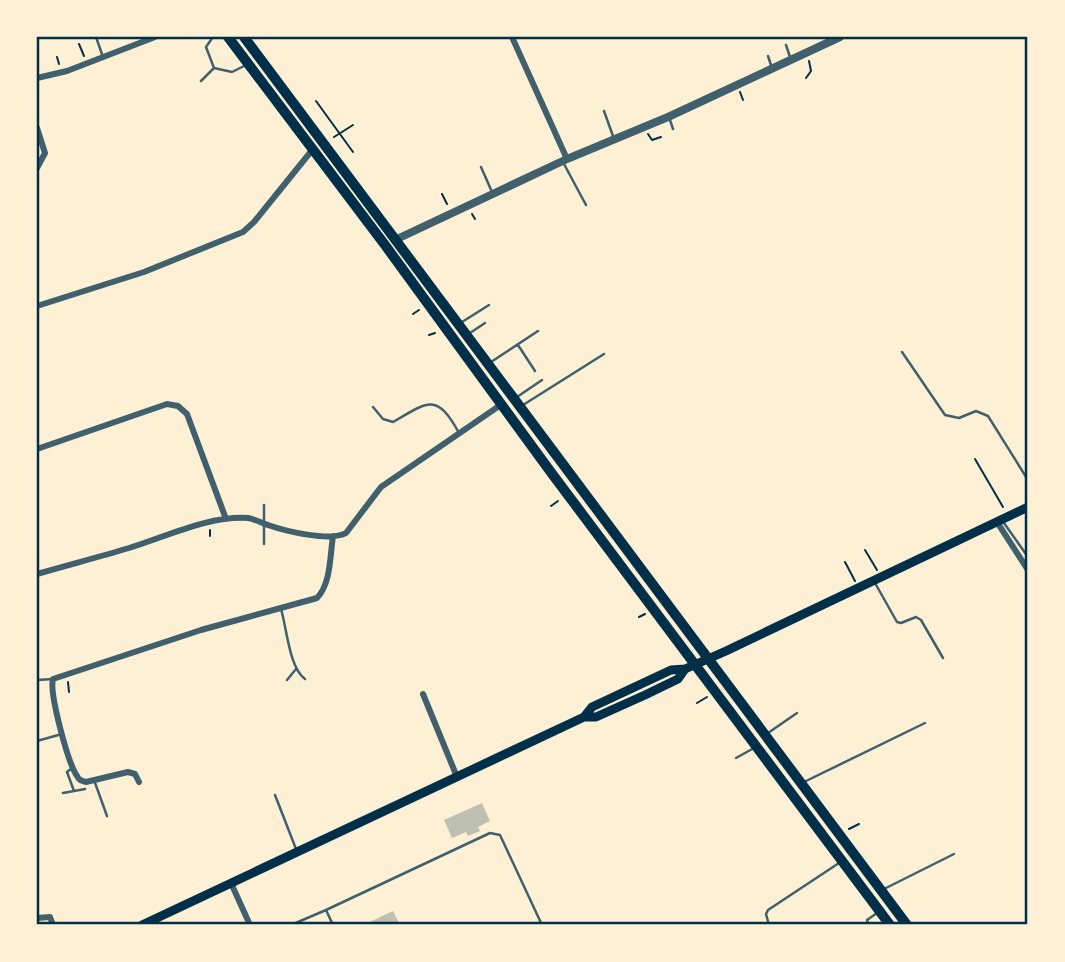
<svg xmlns="http://www.w3.org/2000/svg" width="1065" height="962" font-family="'Nunito Sans',sans-serif">
<style>
.building{fill:#bec0b2}
.lines{fill:none;stroke-linecap:round;stroke-linejoin:round}
.path{stroke:#003049;stroke-width:2}
.service{stroke:#3f606c;stroke-width:2.5}
.minor{stroke:#3f606c;stroke-width:6}
.tertiary{stroke:#3f606c;stroke-width:8}
.secondary{stroke:#003049;stroke-width:9}
.trunk{stroke:#003049;stroke-width:10}
.neatline{fill:none;stroke:#003049;stroke-width:2.5}
</style>
<rect width="100%" height="100%" fill="#fdf0d5"/>
<path class="building" d="M482 803 490 821 478 827 480 831 468 836 466 832 452 838 444 820Z
M393 911 400 925H363Z"/>
<g class="lines">
<path class="path" d="M79 44 84 56
M57 57 59 64
M806 78 811 71 809 61
M740 92 743 100
M316 101 353 152
M648 134 652 140 661 137
M334 137 353 125
M442 194 447 204
M472 214 475 219
M413 314 419 310
M429 335 435 333
M975 459 1003 507
M551 506 558 501
M210 530V536
M865 550 877 570
M845 562 855 581
M639 617 645 614
M68 682 69 692
M697 703 707 697
M849 829 859 824"/>
<path class="service" d="M96 37 103 57
M213 37 206 47 214 68 232 72 244 66
M786 45 790 57
M768 56 771 65
M201 81 214 68
M604 111 613 136
M670 120 673 129
M564 164 586 205
M481 167 492 192
M462 322 489 305
M470 333 485 323
M518 345 535 371
M902 352 945 415 959 418 976 411 988 416 1028 480
M491 362 538 331
M517 397 542 380
M523 405 604 354
M373 407 383 419 393 422C429 401 437 393 459 433
M264 505V544
M1004 523 1028 557
M875 583 897 622 901 623 916 617 921 620 943 658
M281 609C287 629 289 667 305 679
M37 680 53 679
M287 680 296 669
M768 733 797 713
M37 741 62 734
M736 758 754 748
M72 768 67 772 74 791 85 789
M94 780 107 816
M804 782 925 723
M63 793 74 791
M275 795 296 849
M884 889 954 854
M291 925 326 910
M333 925 326 910 490 833 500 835 542 925
M769 925 766 914 768 910 839 863
M869 925 867 920 877 913"/>
<path class="minor" d="M512 37 567 159
M37 78 67 71 155 37
M37 128 45 153 37 168
M37 306 144 272 243 232 254 222 313 149
M37 449 167 404 178 406 187 414 226 519
M997 522 1028 570
M37 574C68 565 99 557 129 548 168 536 207 516 248 518 255 519 261 523 268 525 285 531 330 542 346 533L381 487 502 404
M423 694 457 777
M139 782 135 774 128 772 86 782C80 780 80 781 77 776 68 763 49 693 53 679L201 630 317 598C331 584 330 555 333 536
M231 883 250 925
M37 918 50 917 53 925"/>
<path class="tertiary" d="M397 239 567 159 668 117 840 37"/>
<path class="secondary" d="M584 717H596L645 695 678 679 685 669
M142 925 584 717 592 707 671 670 685 669 726 651 1028 507"/>
<path class="trunk" d="M228 37 385 245 550 471 890 925
M244 37 907 925"/>
</g>
<rect width="1065" height="962" fill="none" stroke="#fdf0d5" stroke-width="77"/>
<rect x="38" y="38" width="988" height="885" class="neatline"/>
</svg>
